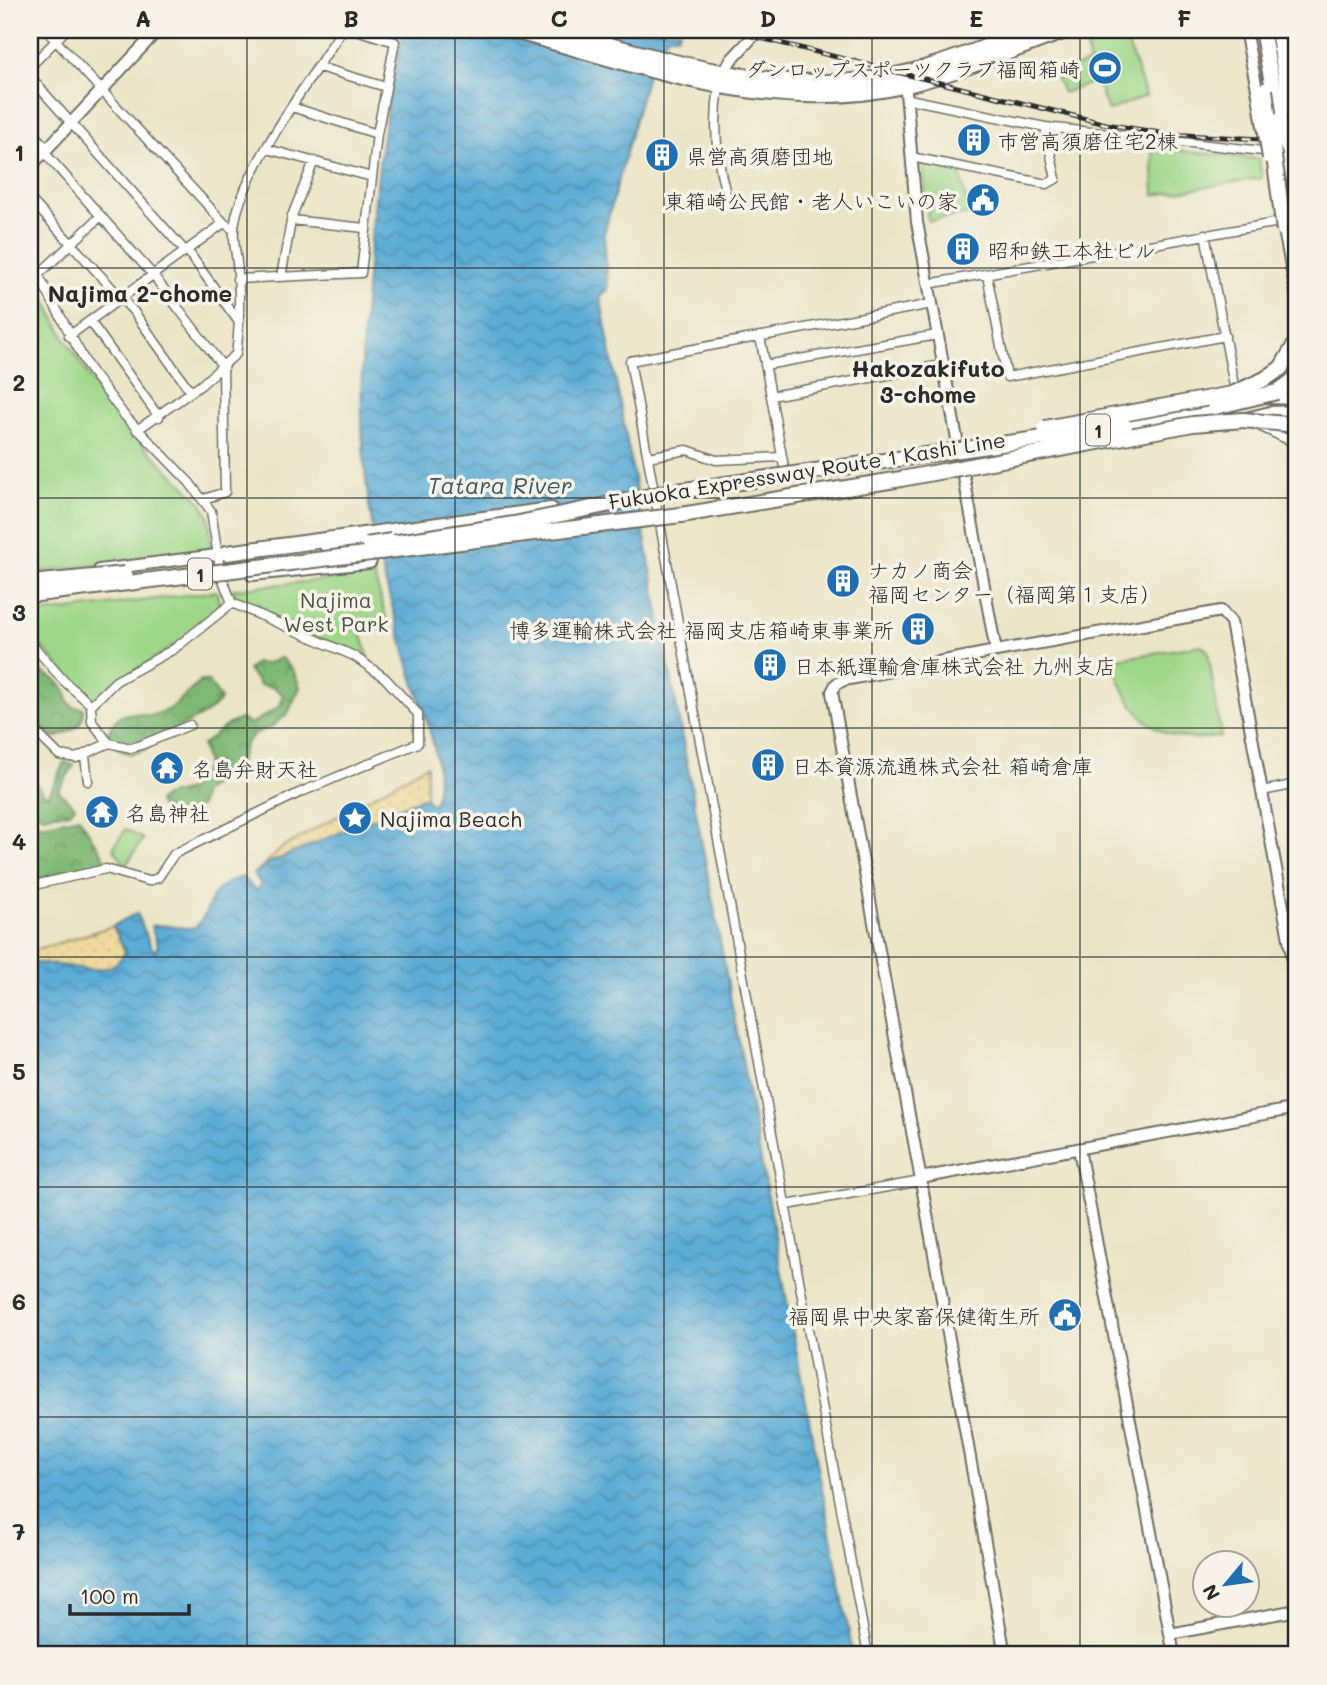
<svg xmlns="http://www.w3.org/2000/svg" width="1327" height="1685" font-family="Mali,'Klee One',sans-serif">
<style>
.green{fill:#9fd789;stroke:#65815a;stroke-width:2}
.forest{fill:url(#forest-crowns);stroke:#557250;stroke-width:2}
.sand{fill:url(#sand-dots);stroke:#8c8264;stroke-width:2}
.water{fill:url(#water-waves);stroke:#436c80;stroke-width:2}
.lines{fill:none;stroke-linecap:round;stroke-linejoin:round}
.street-casing{stroke:#6e6c62;stroke-width:11}
.secondary-casing{stroke:#6e6c62;stroke-width:14}
.highway-casing{stroke:#6e6c62;stroke-width:18}
.street{stroke:#fff;stroke-width:8}
.secondary{stroke:#fff;stroke-width:10}
.highway{stroke:#fff;stroke-width:14}
.rail-casing{stroke:#2b2b2b;stroke-width:5}
.rail{stroke:#f7f3e8;stroke-width:2.5;stroke-dasharray:8;stroke-linecap:butt}
.secondary-bridge-casing{stroke:#6e6c62;stroke-width:14;stroke-linecap:butt}
.highway-bridge-casing{stroke:#6e6c62;stroke-width:18;stroke-linecap:butt}
.secondary-bridge{stroke:#fff;stroke-width:10}
.highway-bridge{stroke:#fff;stroke-width:14}
.grid{fill:none;stroke:#2b2b2b;stroke-width:2;stroke-opacity:0.55}
.labels{text-anchor:middle;dominant-baseline:central;stroke-width:7;stroke-linejoin:round;paint-order:stroke}
.shield{fill:#f7f3e8;stroke:#686764;stroke-width:2}
.shield-label{font-size:19px;font-weight:bold;fill:#2b2b2b}
.poi-label{font-size:21px;fill:#2b2b2b;stroke:#f7f3e8;text-anchor:start}
.street-label{font-size:21px;fill:#2b2b2b;stroke:#f7f3e8}
.park-label{font-size:21px;fill:#485642;stroke:#f7f3e8}
.neighbourhood-label{font-size:23px;font-weight:bold;fill:#2b2b2b;stroke:#f7f3e8}
.water-label{font-size:23px;font-style:italic;fill:#3c5867;stroke:#f7f3e8}
.neatline{fill:none;stroke:#2b2b2b;stroke-width:2.5}
.grid-label{font-size:23px;text-anchor:middle;font-weight:bold;fill:#2b2b2b}
</style>
<defs>
<pattern id="forest-crowns" width="20" height="18" patternUnits="userSpaceOnUse" patternTransform="scale(1.75)"><rect width="20" height="18" fill="#7fb875"/><path d="M2 6a3 3 0 1 1 6 0M12 15a3 3 0 1 1 6 0" fill="none" stroke="#689660"/></pattern>
<pattern id="sand-dots" width="8" height="8" patternUnits="userSpaceOnUse" patternTransform="scale(1.75)"><rect width="8" height="8" fill="#eeda9e"/><path d="M2 2h.1M6 6h.1" fill="none" stroke="#cb8" stroke-width="1.8" stroke-linecap="round"/></pattern>
<pattern id="water-waves" width="16" height="10" patternUnits="userSpaceOnUse" patternTransform="scale(1.75)"><rect width="16" height="10" fill="#5bacd6"/><path d="M0 5q4-4 8 0t8 0" fill="none" stroke="#4b8cae"/></pattern>
</defs>
<rect width="100%" height="100%" fill="#f7f3e8"/>
<filter id="ink" filterUnits="userSpaceOnUse"><feTurbulence type="fractalNoise" baseFrequency=".0143" numOctaves="2"/><feDisplacementMap in="SourceGraphic" scale="14" xChannelSelector="R" yChannelSelector="G"/><feConvolveMatrix kernelMatrix="1 2 1 2 8 2 1 2 1" color-interpolation-filters="sRGB"/></filter>
<filter id="wash" filterUnits="userSpaceOnUse"><feTurbulence type="fractalNoise" baseFrequency=".00686" numOctaves="4" result="noise"/><feDisplacementMap in="SourceGraphic" scale="28" xChannelSelector="R" yChannelSelector="G"/><feGaussianBlur stdDeviation="1.57" result="paint"/><feColorMatrix in="noise" values="0 0 0 0 0 0 0 0 0 0 0 0 0 0 0 0 0 1.4 0 .05"/><feComposite in="paint" operator="in"/></filter>
<g filter="url(#wash)">
<rect width="100%" height="100%" fill="#ebe5c7"/>
<path class="green" d="M1125 36 1146 96 1108 111 1097 81 1063 93 1055 74 1090 62 1086 48Z
M1152 148 1259 159 1262 178 1154 195Z
M923 164 960 171 969 214 928 221Z
M30 269 66 340 100 393 138 440 201 502 209 516 212 552 30 573Z
M374 575 388 624 361 632 369 660 251 609 237 600 233 589Z
M217 591 220 611 203 626 90 702 38 642 30 637V615Z
M1201 645 1208 651 1221 736C1160 748 1129 716 1112 660Z
M126 829 143 839 126 865 113 848Z"/>
<path class="forest" d="M30 653 39 670 58 681 66 691 68 701 73 707 83 708C86 725 71 731 58 737 28 737 30 675 30 653Z
M281 658 293 670 300 687 288 713 271 727 254 734 246 743 239 763 203 792 200 806C183 820 170 824 158 802 165 792 180 794 190 789 198 784 203 773 207 765L202 745 227 725 240 719 251 724 280 706 283 695 275 688 260 685 248 670 255 663 265 664Z
M201 681H208L221 699C203 719 197 717 176 729 152 742 129 774 108 734 114 713 131 710 150 716L170 709Z
M64 762 74 765 58 791 75 806 70 812 41 816 30 802V775L44 794 49 795Z
M79 817 106 860 104 865 30 882V818L41 825Z"/>
<path class="sand" d="M427 765 426 797 269 863 254 874 282 848Z
M113 926 125 951C111 987 59 958 30 964V952Z"/>
<path class="water" d="M405 30H680L677 36H667L664 44 656 42 604 234 608 290 600 296 853 1655H30V964C59 958 111 987 125 951L113 926 137 913 151 947 155 951 158 946 151 926C170 923 183 931 196 927 218 902 201 891 242 877L256 891 261 884 254 874 269 863 414 801 426 797 429 803 434 804C447 763 422 709 410 669 395 615 377 560 369 505 356 414 362 319 372 229 379 161 386 95 405 30Z"/>
</g>
<g filter="url(#ink)">
<g class="lines">
<g class="street-casing">
<path id="street" d="M46 30 224 223 234 230
M30 67 66 30
M319 67 386 87
M30 77 185 251
M719 87C713 124 716 158 726 194
M909 99 1045 127 1272 152
M292 107 377 134
M30 131 47 148
M267 149 372 177
M44 152 153 275 223 367 225 492 204 499
M911 157 1047 184 1056 179 1045 127
M30 199 134 312 191 392
M291 220 365 228
M1205 234 1236 396
M187 250 238 321
M30 260 88 367 124 415 189 482 211 511 221 575 232 603 354 656 385 678 418 714V743L299 793 174 854 158 878 148 881 106 869 30 886
M38 275 101 216
M987 275 1007 377 1225 336
M281 277 292 216 314 161
M237 279 361 273 377 134 395 42 356 30
M928 284 1297 219
M90 321 159 417
M69 336 224 223
M760 336 786 478
M765 365 937 335
M771 396 942 365
M1259 426 1297 444
M137 430 201 385 236 354C240 327 240 290 237 263 236 253 233 241 234 231 235 180 313 76 342 30
M648 457 687 450 716 460 782 457
M30 642 64 681 91 705 116 681 174 649 232 603
M91 705 92 722 109 743
M39 735 59 755 76 758 109 743 131 748 141 745 190 725
M85 756 88 781
M1262 791 1297 784
M787 1205 921 1181
M868 1655 630 361 932 304"/>
</g>
<g class="secondary-casing">
<path id="secondary" d="M1245 30 1257 89
M1293 30 1297 92
M722 76 731 60 759 30
M905 80 917 222 996 651 844 680 836 684 832 692 920 1175 926 1177 1297 1108
M30 167 158 30
M1292 189 1297 221
M1284 230 1297 298
M1269 398 1297 399
M1246 418 1270 412 1297 411
M325 546 366 543
M99 570 232 553
M996 651 1221 611 1231 622 1297 983
M1079 1149 1174 1655
M920 1175 1005 1655
M1170 1634 1297 1610"/>
</g>
<g class="highway-casing">
<path id="highway" d="M510 30C639 65 772 118 907 85 962 71 1015 49 1068 30
M555 30C663 59 773 96 885 77 936 69 984 46 1032 30
M1262 30 1279 120
M1278 30 1295 137
M1287 146 1297 195
M1293 232 1297 255
M1265 379 1281 368 1297 341
M1277 392 1297 378
M1113 425 1215 407
M227 553 551 510
M252 573 369 561"/>
</g>
<use href="#street" class="street"/>
<use href="#secondary" class="secondary"/>
<use href="#highway" class="highway"/>
<g class="rail-casing">
<path id="rail" d="M728 30 1106 124 1166 134 1297 141"/>
</g>
<use href="#rail" class="rail"/>
<g class="secondary-bridge-casing">
<path id="secondary-bridge" d="M1257 89 1268 158
M366 543 391 539"/>
</g>
<g class="highway-bridge-casing">
<path id="highway-bridge" d="M1265 90 1284 230
M1279 120 1287 146
M1295 137 1297 145
M1215 407 1277 392
M1045 428 1232 394 1265 379
M385 544 514 524 664 493 1125 426
M30 583 125 574
M30 595 681 515 901 479 1193 424 1243 420 1297 425"/>
</g>
<use href="#secondary-bridge" class="secondary-bridge"/>
<use href="#highway-bridge" class="highway-bridge"/>
</g>
</g>
<path class="grid" d="M247 30V1655M455 30V1655M664 30V1655M872 30V1655M1080 30V1655M30 268H1297M30 498H1297M30 728H1297M30 957H1297M30 1187H1297M30 1417H1297"/>
<defs>
<g id="stadium-disc" transform="scale(1.75)"><circle r="9.5" fill="#1f6fb2" stroke="#f7f3e8"/><path d="M0-5a6.5 5 0 1 0 0 10a6.5 5 0 1 0 0-10ZM-3.5-1.8h7v3.6h-7Z" fill="#fff"/></g>
<g id="building-disc" transform="scale(1.75)"><circle r="9.5" fill="#1f6fb2" stroke="#f7f3e8"/><path d="M-4-6H4V6H1V3H-1V6H-4ZM-2.5-4.3h1.7v1.8h-1.7ZM.8-4.3h1.7v1.8H.8ZM-2.5-1h1.7V.8h-1.7ZM.8-1h1.7V.8H.8Z" fill="#fff"/></g>
<g id="civic-disc" transform="scale(1.75)"><circle r="9.5" fill="#1f6fb2" stroke="#f7f3e8"/><path d="M-.6-6.5H3V-4.5H.6V-3L4-1V1h2V6H-6V1h2V-1L-.6-3ZM-1.2 2.5V6h2.4V2.5Z" fill="#fff"/></g>
<g id="temple-disc" transform="scale(1.75)"><circle r="9.5" fill="#1f6fb2" stroke="#f7f3e8"/><path d="M0-6L5-2H3V0L6.5 2.5H4V6H1.5V3h-3V6H-4V2.5H-6.5L-3 0V-2H-5Z" fill="#fff"/></g>
<g id="sight-disc" transform="scale(1.75)"><circle r="9.5" fill="#1f6fb2" stroke="#f7f3e8"/><path d="M0-6L1.8-2.2L6-1.7L2.9 1.2L3.7 5.4L0 3.3L-3.7 5.4L-2.9 1.2L-6-1.7L-1.8-2.2Z" fill="#fff"/></g>
</defs>
<g fill-rule="evenodd">
<use href="#stadium-disc" x="1105" y="68"/>
<use href="#building-disc" x="974" y="140"/>
<use href="#building-disc" x="662" y="155"/>
<use href="#civic-disc" x="983" y="200"/>
<use href="#building-disc" x="963" y="249"/>
<use href="#building-disc" x="843" y="581"/>
<use href="#building-disc" x="918" y="629"/>
<use href="#building-disc" x="770" y="665"/>
<use href="#building-disc" x="768" y="765"/>
<use href="#temple-disc" x="167" y="768"/>
<use href="#temple-disc" x="102" y="812"/>
<use href="#sight-disc" x="355" y="818"/>
<use href="#civic-disc" x="1065" y="1315"/>
</g>
<g class="labels">
<g class="shield">
<rect x="1086" y="414.5" width="24" height="31" rx="5"/>
<rect x="188" y="558.5" width="24" height="31" rx="5"/>
</g>
<g class="shield-label">
<text x="1098" y="430">1</text>
<text x="200" y="574">1</text>
</g>
<g class="poi-label">
<text x="1080" y="68" text-anchor="end">ダンロップスポーツクラブ福岡箱崎</text>
<text x="998" y="140">市営高須磨住宅2棟</text>
<text x="686" y="155">県営高須磨団地</text>
<text x="958" y="200" text-anchor="end">東箱崎公民館・老人いこいの家</text>
<text x="988" y="249">昭和鉄工本社ビル</text>
<text x="868" y="569">ナカノ商会<tspan x="868" dy="24">福岡センター（福岡第１支店）</tspan></text>
<text x="894" y="629" text-anchor="end">博多運輸株式会社 福岡支店箱崎東事業所</text>
<text x="794" y="665">日本紙運輸倉庫株式会社 九州支店</text>
<text x="792" y="765">日本資源流通株式会社 箱崎倉庫</text>
<text x="192" y="768">名島弁財天社</text>
<text x="126" y="812">名島神社</text>
<text x="380" y="818">Najima Beach</text>
<text x="1040" y="1315" text-anchor="end">福岡県中央家畜保健衛生所</text>
</g>
<g class="street-label">
<text transform="translate(807 470) rotate(-9)">Fukuoka Expressway Route 1 Kashi Line</text>
</g>
<g class="park-label">
<text x="336" y="599">Najima<tspan x="336" dy="24">West Park</tspan></text>
</g>
<g class="neighbourhood-label">
<text x="140" y="293">Najima 2-chome</text>
<text x="928" y="368">Hakozakifuto<tspan x="928" dy="26">3-chome</tspan></text>
</g>
<g class="water-label">
<text x="500" y="485">Tatara River</text>
</g>
</g>
<rect width="1327" height="1685" fill="none" stroke="#f7f3e8" stroke-width="77"/>
<g transform="translate(1226 1584) rotate(241)"><circle r="33" fill="#f7f3e8" stroke="#a5a39c" stroke-width="2"/>
<path d="M0-5L12 26L0 18L-12 26Z" fill="#1f6fb2"/>
<text y="-10" font-size="19" font-weight="bold" text-anchor="middle" fill="#2b2b2b">N</text>
</g>
<path d="M70 1604v10h119v-10" fill="none" stroke="#2b2b2b" stroke-width="3.5"/>
<text x="80" y="1604" font-size="21" fill="#2b2b2b" stroke="#f7f3e8" stroke-width="5" paint-order="stroke">100 m</text>
<rect x="38" y="38" width="1250" height="1608" class="neatline"/>
<g class="grid-label">
<text x="143" y="27">A</text>
<text x="351" y="27">B</text>
<text x="559" y="27">C</text>
<text x="768" y="27">D</text>
<text x="976" y="27">E</text>
<text x="1184" y="27">F</text>
<text x="19" y="161">1</text>
<text x="19" y="391">2</text>
<text x="19" y="621">3</text>
<text x="19" y="850">4</text>
<text x="19" y="1080">5</text>
<text x="19" y="1310">6</text>
<text x="19" y="1540">7</text>
</g>
</svg>
